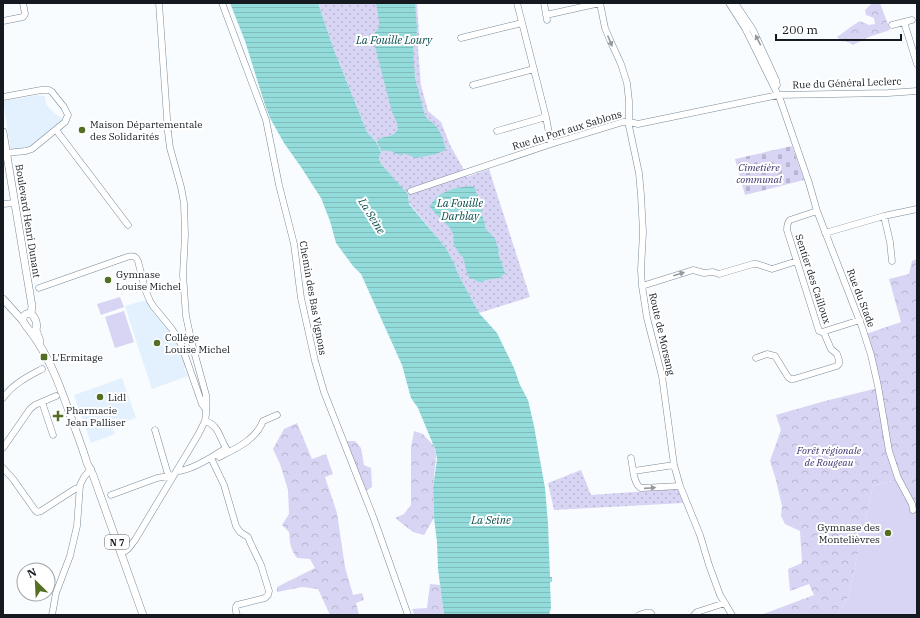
<svg xmlns="http://www.w3.org/2000/svg" width="920" height="618" font-family="'IBM Plex Serif',serif">
<style>
.built{fill:#e2f1fd}
.grass{fill:#d7d4f4}
.forest{fill:url(#forest-crowns)}
.cemetery{fill:url(#cemetery-stones)}
.park{fill:url(#park-dots)}
.water{fill:url(#water-rules)}
.lines{fill:none;stroke-linecap:round;stroke-linejoin:round}
.minor-casing{stroke:#798a98;stroke-width:7}
.major-casing{stroke:#798a98;stroke-width:8}
.minor{stroke:#fff;stroke-width:6}
.major{stroke:#fff;stroke-width:7}
.oneway{fill:#95989b}
.poi-dot{fill:#546f23;stroke:#fff;stroke-width:1.5}
.labels{text-anchor:middle;dominant-baseline:central;stroke-width:4;stroke-linejoin:round;paint-order:stroke}
.shield{fill:#fff;stroke:#5a5f63;stroke-width:1}
.shield-label{font-size:9px;font-weight:bold;fill:#141a20}
.street-label{font-size:10px;fill:#141a20;stroke:#fff}
.poi-label{font-size:10px;fill:#141a20;stroke:#fff;text-anchor:start}
.park-label{font-size:10px;font-style:italic;fill:#3b306d;stroke:#fff}
.water-label{font-size:11px;font-style:italic;fill:#0a4c4d;stroke:#fff}
</style>
<defs>
<pattern id="forest-crowns" width="20" height="18" patternUnits="userSpaceOnUse"><rect width="20" height="18" fill="#d7d4f4"/><path d="M2 6a3 3 0 1 1 6 0M12 15a3 3 0 1 1 6 0" fill="none" stroke="#b8b5d1"/></pattern>
<pattern id="cemetery-stones" width="16" height="16" patternUnits="userSpaceOnUse"><rect width="16" height="16" fill="#d7d4f4"/><path d="M2 7V4a2 2 0 0 1 4 0v3zM10 15v-3a2 2 0 0 1 4 0v3z" fill="#b8b5d1"/></pattern>
<pattern id="park-dots" width="8" height="8" patternUnits="userSpaceOnUse"><rect width="8" height="8" fill="#d7d4f4"/><path d="M2 2h.1M6 6h.1" fill="none" stroke="#b8b5d1" stroke-width="1.8" stroke-linecap="round"/></pattern>
<pattern id="water-rules" width="6" height="5" patternUnits="userSpaceOnUse"><rect width="6" height="5" fill="#94dcdc"/><path d="M0 2.5h6" fill="none" stroke="#7fbcbc"/></pattern>
</defs>
<rect width="100%" height="100%" fill="#f8fcff"/>
<path class="built" d="M38 95 45 96 46 104 55 114 62 118V120L28 149 11 151 3 101Z
M146 300 152 311 169 330 176 341 186 366 184 369 188 376 152 389 137 344 125 306Z
M122 378 136 418 112 426 115 434 91 443 74 395Z"/>
<path class="grass" d="M120 297 124 307 101 315 97 304Z
M124 311 134 342 115 348 105 317Z
M896 480 917 510V615H837L848 597 873 486Z"/>
<path class="forest" d="M873 3H880L890 30 869 37 853 45 848 42 841 41 837 37 852 26 860 21 869 25 875 24 874 18 866 15 865 10 870 5Z
M917 259V510L896 480 873 486 848 597 837 615H761L814 595 809 584 790 591 788 569 802 563 800 531 785 524 781 516 782 506 776 480 770 461 781 430 776 415 825 401 878 388 866 334 901 322 889 279 909 274 912 261Z
M297 423 312 459 326 454 333 474 325 477 337 513 345 567 353 595 362 593 364 600 356 603 359 615H330L318 589 302 587 277 592V587L315 568 310 559 297 558C290 549 290 542 289 532L282 525 289 514 288 490 280 464 273 449 284 429Z
M414 431 423 434 434 446 436 456 433 488 434 518 424 535 413 532 395 518 404 514 411 505V448Z
M345 441H355L361 448 364 465 371 468 372 487 366 491Z
M430 584 440 585 444 615H414L412 609 427 608Z"/>
<path class="cemetery" d="M792 146 804 180 745 195 735 159Z"/>
<path class="park" d="M318 3H417L419 34 418 49 421 85 428 111 441 122 450 145 464 170 467 177 489 169 530 297 479 313 458 274 454 263 446 248 409 203 408 194 381 164 379 158 381 152 376 142 367 132 334 50Z
M581 470 591 495 678 489 683 503 554 510 548 483Z"/>
<path class="water" d="M230 3H318L334 50 367 132 376 142 381 152 379 158 381 164 408 194 409 204 446 248 454 263 458 274 479 313 497 333 514 368 520 385 528 400 534 426 545 488 548 523 550 577H552V582H550L551 608 549 615H444L438 569 437 542 434 518 433 488 437 459 435 449 418 408 411 398 402 365 361 274 353 266 336 243 330 221 321 198 301 167 284 143 270 118 265 105 245 41Z
M376 3H415L417 29 416 41 413 46 414 64 415 78 425 116C428 120 432 122 435 125 441 132 444 142 446 150L436 154 416 158 403 153 401 156C395 153 389 149 382 151L377 142C383 133 391 141 398 129L397 123 392 112 373 39C373 32 377 32 379 27 380 22 377 8 376 3Z
M472 186 476 189V193L478 194C478 197 480 200 481 203 482 206 481 209 482 213 482 218 486 222 485 228L495 239 499 250 498 253 505 273 500 278 485 280 483 282H478L474 279H470L467 273 463 257 461 256 454 245 453 234 450 228 434 212 430 207C436 191 457 187 472 186Z"/>
<g class="lines">
<g class="minor-casing">
<path id="minor" d="M222 3 266 120 279 185 294 244 301 298 315 361 324 392 374 519 408 615
M517 3 546 117 551 144
M544 3 547 20
M600 3 605 28 610 40 621 64 627 83 629 101V126L639 173 641 195 643 232 641 270 642 286 647 318 662 376 674 465 680 486 700 535 709 565 720 595 732 615
M729 3 745 28 780 99 809 183 817 211 862 327 871 355 878 386 889 451 898 478 912 504 913 510
M735 3 753 30 776 80 777 85 774 87
M546 15 600 3
M3 21 23 17 25 14 23 3
M904 22 917 64
M892 25 912 20
M461 38 522 23
M473 85 534 69
M3 97 41 90H49L52 92 64 107 68 115 65 122 32 149 26 151 6 153
M56 130 128 225
M497 131 546 117
M411 191 551 144 623 122H630L638 124 778 95 888 93 917 91
M3 204 15 203
M817 211 790 220C787 223 787 226 787 230L819 331 822 332 860 320
M884 216 890 242 892 261
M825 233 884 216 917 209
M642 286 693 270 704 273 713 272 719 274 753 264H757L772 269 797 261
M39 288 127 257C133 255 136 256 138 261L145 289 150 301 153 306 172 329 181 344 202 404 204 407 206 409
M756 358 767 354 775 356 788 377 791 379H794L837 366 839 364V360L837 354 831 349 824 333 822 332
M3 398C13 384 27 377 42 369
M42 402 53 435
M155 430 167 471 169 475
M3 448 30 409 35 405 56 396
M219 457C235 449 256 440 263 421L277 415
M211 458 224 485 236 526 240 532 248 537 250 542 261 565 269 591 268 595 265 598 237 605C234 608 236 611 237 615
M631 458C633 467 633 484 641 488L680 486
M3 468 13 479 35 510 37 512 41 511 75 489 80 487
M177 471C191 471 214 456 226 448 219 437 219 425 205 421
M634 471 674 465
M111 495 157 478 174 475
M122 553 128 549 135 540 198 435 205 421 206 414V395L192 344 186 316 183 275 185 235 184 203 181 187 170 148 168 132 159 3
M52 615 56 593 70 556 77 526 80 485 84 477 91 469
M639 615 645 613H651L652 615
M694 615 697 612 725 603"/>
</g>
<g class="major-casing">
<path id="major" d="M3 132 32 306 31 313
M3 299 23 321 26 326 30 331H34L36 330C38 324 35 315 29 313L26 314 23 317V321
M36 330 40 341
M30 331C50 357 61 389 72 420 77 434 83 449 87 463L93 475 143 615"/>
</g>
<use href="#minor" class="minor"/>
<use href="#major" class="major"/>
</g>
<defs><path id="oneway-solid" d="M-6-.8H1V-3.2L6.5 0L1 3.2V.8H-6Z"/></defs>
<g class="oneway">
<use href="#oneway-solid" transform="translate(758 40) rotate(-117)"/>
<use href="#oneway-solid" transform="translate(610 41) rotate(67)"/>
<use href="#oneway-solid" transform="translate(679 274) rotate(-17)"/>
<use href="#oneway-solid" transform="translate(650 488) rotate(-4)"/>
</g>
<g class="poi-dot">
<circle cx="82" cy="130" r="4"/>
<circle cx="108" cy="280" r="4"/>
<circle cx="157" cy="343" r="4"/>
<rect x="40" y="353" width="8" height="8" rx="2"/>
<circle cx="100" cy="397" r="4"/>
<path d="M56 410h4v4h4v4h-4v4h-4v-4h-4v-4h4z"/>
<circle cx="888" cy="533" r="4"/>
</g>
<g class="labels">
<rect class="shield" x="105" y="535" width="24" height="14" rx="3"/>
<g class="shield-label">
<text x="117" y="542">N 7</text>
</g>
<g class="street-label">
<text transform="translate(847 83) rotate(-2)">Rue du Général Leclerc</text>
<text transform="translate(567 130) rotate(-17)">Rue du Port aux Sablons</text>
<text transform="translate(28 221) rotate(81)">Boulevard Henri Dunant</text>
<text transform="translate(813 279) rotate(72)">Sentier des Cailloux</text>
<text transform="translate(313 298) rotate(80)">Chemin des Bas Vignons</text>
<text transform="translate(861 298) rotate(69)">Rue du Stade</text>
<text transform="translate(662 334) rotate(77)">Route de Morsang</text>
</g>
<g class="poi-label">
<text x="90" y="124">Maison Départementale<tspan x="90" dy="12">des Solidarités</tspan></text>
<text x="116" y="274">Gymnase<tspan x="116" dy="12">Louise Michel</tspan></text>
<text x="165" y="337">Collège<tspan x="165" dy="12">Louise Michel</tspan></text>
<text x="52" y="357">L'Ermitage</text>
<text x="108" y="397">Lidl</text>
<text x="66" y="410">Pharmacie<tspan x="66" dy="12">Jean Palliser</tspan></text>
<text x="880" y="527" text-anchor="end">Gymnase des<tspan x="880" dy="12">Montelièvres</tspan></text>
</g>
<g class="park-label">
<text x="759" y="167">Cimetière<tspan x="759" dy="12">communal</tspan></text>
<text x="829" y="450">Forêt régionale<tspan x="829" dy="12">de Rougeau</tspan></text>
</g>
<g class="water-label">
<text x="394" y="40">La Fouille Loury</text>
<text x="460" y="203">La Fouille<tspan x="460" dy="13">Darblay</tspan></text>
<text transform="translate(372 216) rotate(58)">La Seine</text>
<text x="491" y="520">La Seine</text>
</g>
</g>
<rect width="920" height="618" fill="none" stroke="#141a20" stroke-width="8"/>
<g transform="translate(36 582) rotate(336)"><circle r="19" fill="#ffffff" stroke="#a1a3a6"/>
<path d="M0-3L7 15L0 10L-7 15Z" fill="#546f23"/>
<text y="-6" font-size="11" font-weight="bold" text-anchor="middle" fill="#141a20">N</text>
</g>
<path d="M776 34v6h125v-6" fill="none" stroke="#141a20" stroke-width="2"/>
<text x="782" y="34" font-size="12" fill="#141a20" stroke="#ffffff" stroke-width="3" paint-order="stroke">200 m</text>
</svg>
